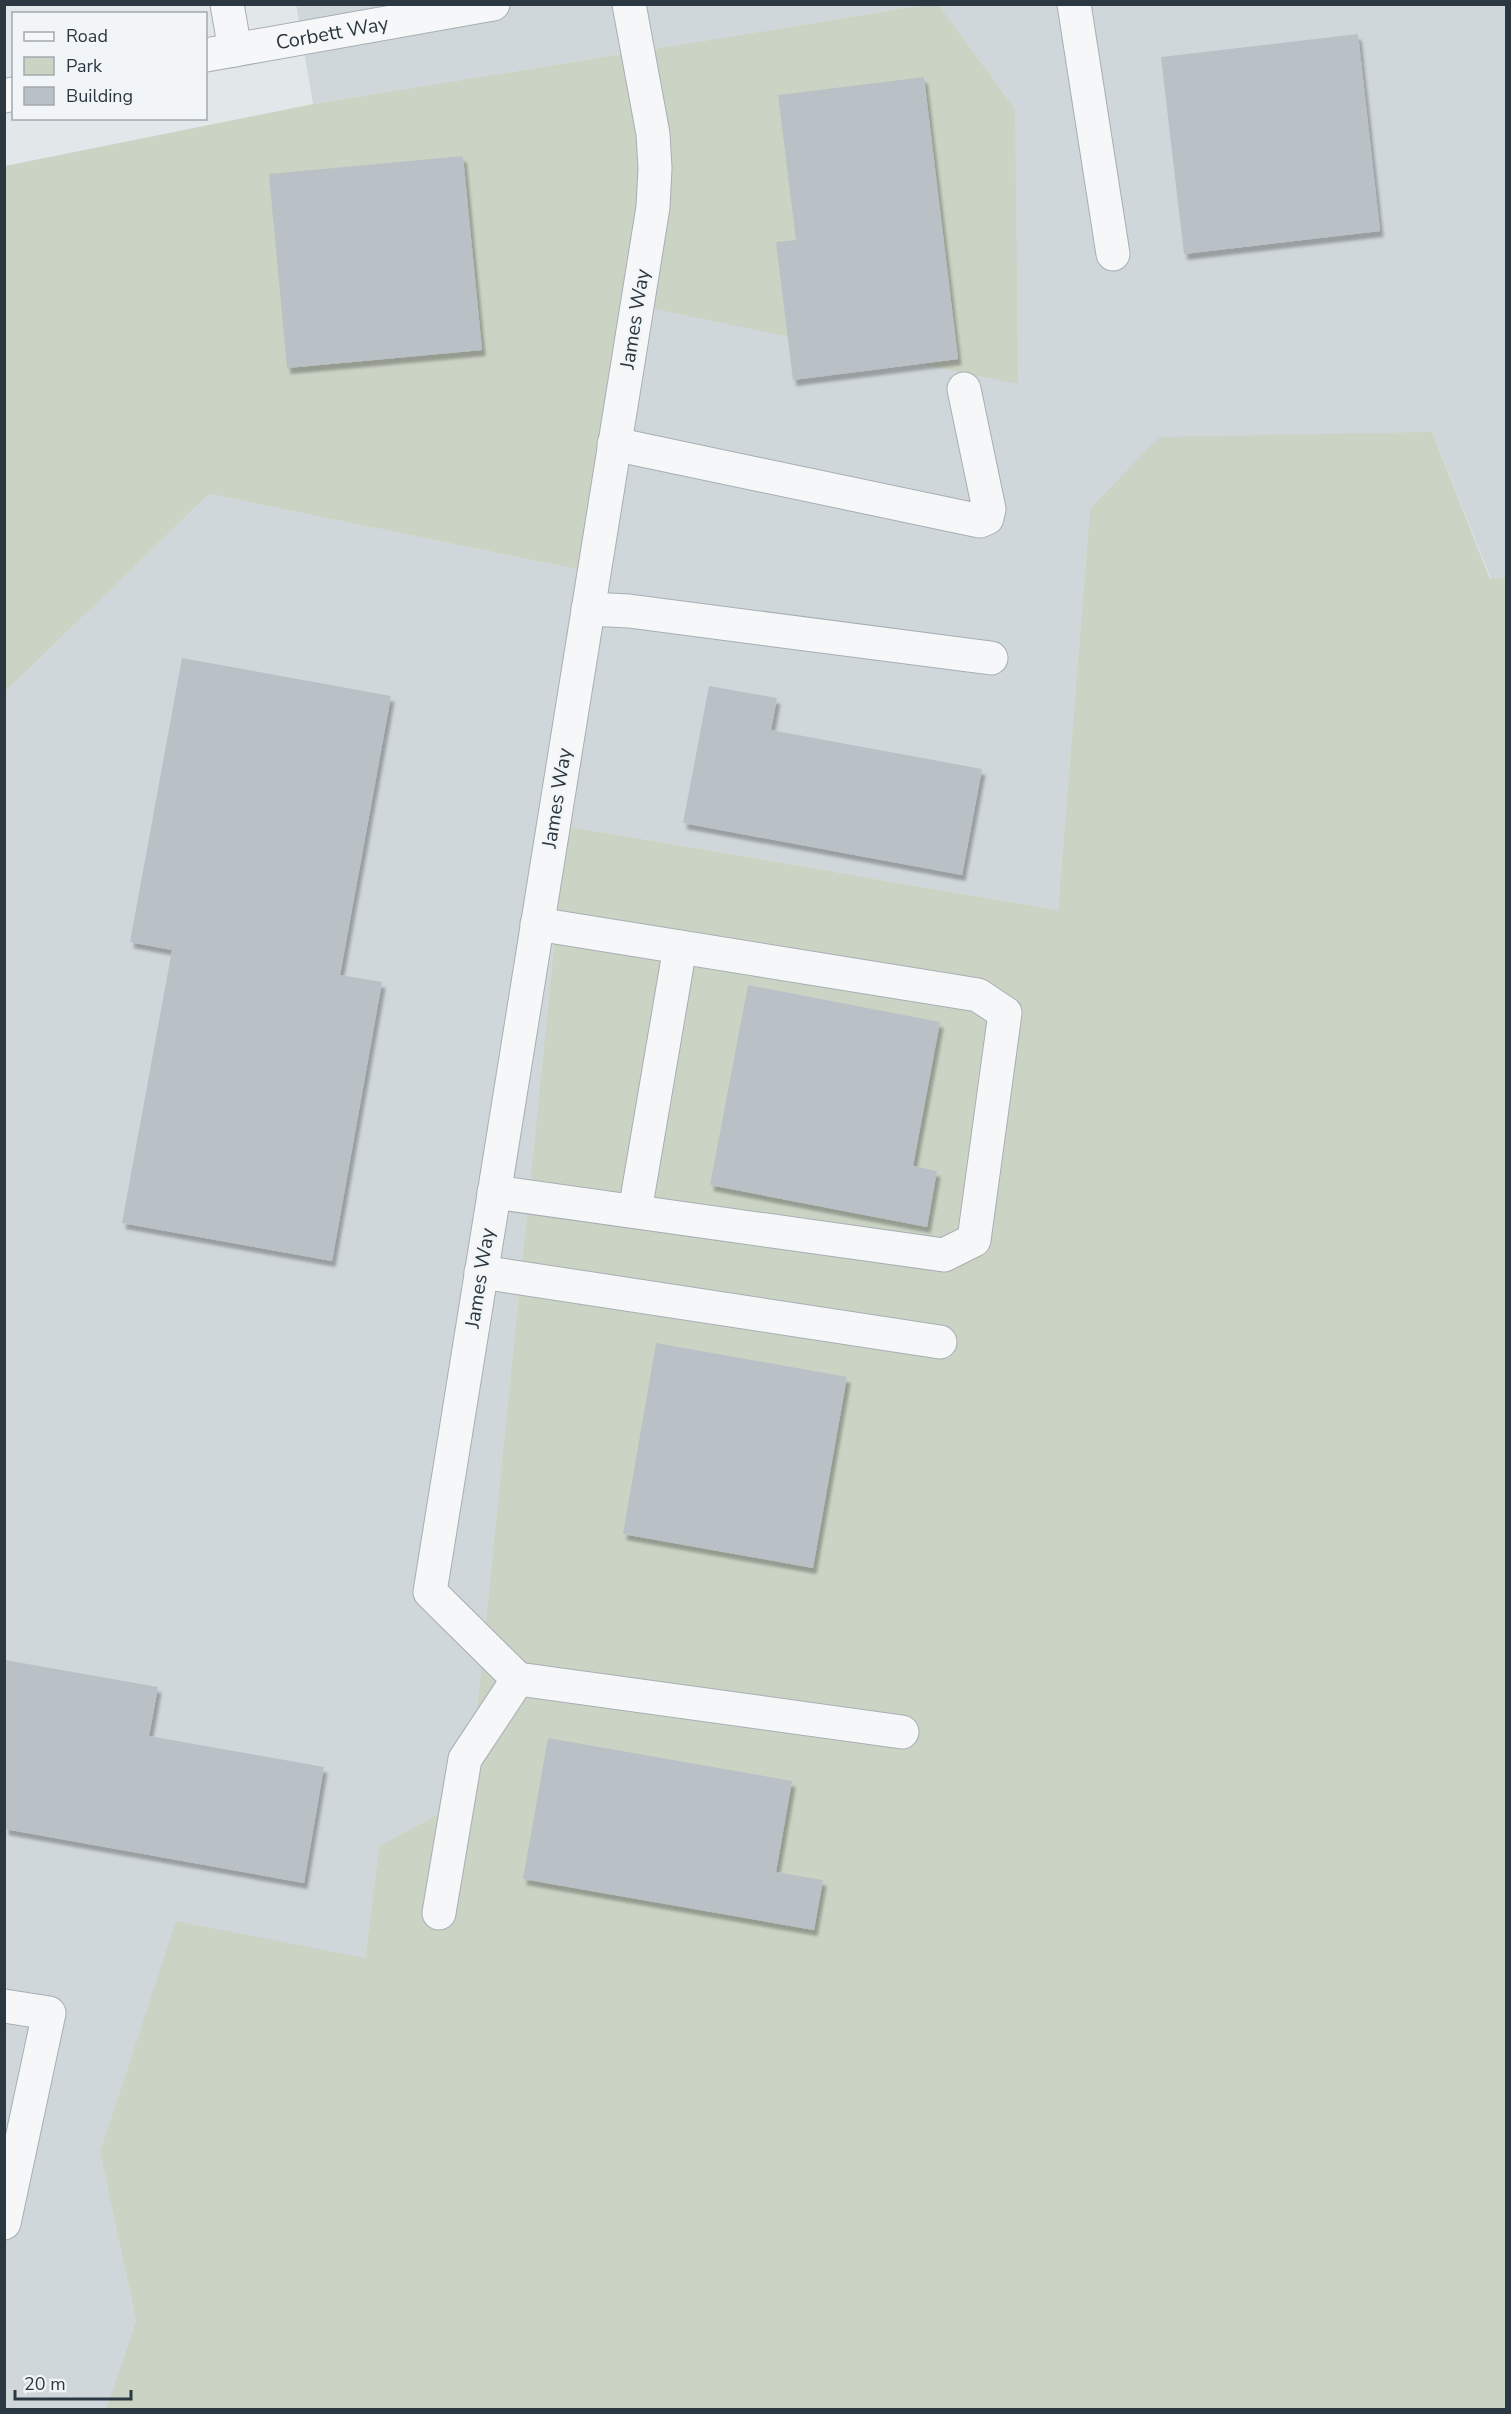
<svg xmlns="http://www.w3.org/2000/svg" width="1511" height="2414" font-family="'Nunito Sans',sans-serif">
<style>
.built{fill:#d0d7db}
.green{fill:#cbd3c4}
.building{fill:#bac1c6;filter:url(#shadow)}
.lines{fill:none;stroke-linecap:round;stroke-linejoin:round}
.minor-casing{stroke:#a7afb4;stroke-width:35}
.minor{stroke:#f5f7f8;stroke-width:33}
.labels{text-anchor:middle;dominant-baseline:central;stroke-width:4.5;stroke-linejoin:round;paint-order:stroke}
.street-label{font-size:20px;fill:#2b3841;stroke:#f2f5f7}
</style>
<defs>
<filter id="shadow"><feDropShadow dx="3.5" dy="6" stdDeviation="1.5" flood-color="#0004"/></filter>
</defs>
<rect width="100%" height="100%" fill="#e2e7ea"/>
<path class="built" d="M296 4 924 5 313 104Z
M939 5H1506V577L1491 579 1432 432 1090 510 1058 910 566 826 468 1798 379 1846 365 1958 100 2153 136 2321 106 2409 5 2410V692L209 494 600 574 640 306 1015 109Z"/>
<path class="green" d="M924 5H939L1015 109 1018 384 640 306 600 574 209 494 5 692V166L313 104Z
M1432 432 1490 579 1506 577V2409H106L136 2321 100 2153 176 1921 365 1958 379 1846 468 1798 566 826 1058 910 1090 509 1159 437Z"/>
<path class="building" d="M1358 34 1380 231 1184 254 1161 57Z
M924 77 958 359 793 380 776 242 796 240 778 95Z
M463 156 482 350 287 368 269 174Z
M182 658 391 696 340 975 382 982 332 1261 122 1223 172 950 130 942Z
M709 686 777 698 771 730 982 769 962 875 683 823Z
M748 985 940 1022 913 1166 937 1171 927 1227 710 1185Z
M656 1343 847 1377 813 1568 623 1534Z
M5 1660 158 1687 149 1736 324 1767 304 1883 5 1829Z
M548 1738 792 1781 776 1872 823 1880 814 1930 523 1879Z"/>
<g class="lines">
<g class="minor-casing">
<g id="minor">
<path d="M227 4 235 50"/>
<path d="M629 4 653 134 655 168 653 207 430 1592 518 1679 902 1732"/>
<path d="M1074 4 1113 254"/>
<path id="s1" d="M206 55 493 4"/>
<path d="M4 96 14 94"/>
<path d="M614 444 980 521 987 518 989 509 964 389"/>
<path d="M588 609 629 611 991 658"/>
<path d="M494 1192 944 1255 974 1240 1005 1013 978 995 537 924"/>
<path d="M635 1211 680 947"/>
<path d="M481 1272 940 1342"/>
<path d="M439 1913 465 1759 518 1679"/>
<path d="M4 2006 49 2013 4 2223"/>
</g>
</g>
<use href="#minor" class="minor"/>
</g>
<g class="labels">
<g class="street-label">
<text stroke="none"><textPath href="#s1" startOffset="128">Corbett Way</textPath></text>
<text transform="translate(635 319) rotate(-81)">James Way</text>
<text transform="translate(557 798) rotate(-81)">James Way</text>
<text transform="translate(480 1278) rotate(-81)">James Way</text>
</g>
</g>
<rect width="1511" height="2414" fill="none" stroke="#2b3841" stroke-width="12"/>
<rect x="12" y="12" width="195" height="108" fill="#f2f5f7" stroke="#a2a9ae" stroke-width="1.5"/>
<rect x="24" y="32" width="30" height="9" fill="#f5f7f8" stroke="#a2a9ae" stroke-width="1.5"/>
<text x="66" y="42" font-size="18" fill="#2b3841">Road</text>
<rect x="24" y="57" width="30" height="18" fill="#cbd3c4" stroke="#a2a9ae" stroke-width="1.5"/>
<text x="66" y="72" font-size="18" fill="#2b3841">Park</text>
<rect x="24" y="87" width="30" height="18" fill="#bac1c6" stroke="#a2a9ae" stroke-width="1.5"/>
<text x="66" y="102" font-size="18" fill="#2b3841">Building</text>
<path d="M15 2390v9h116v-9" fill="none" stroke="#2b3841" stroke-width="3"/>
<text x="24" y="2390" font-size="18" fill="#2b3841" stroke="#f2f5f7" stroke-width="4.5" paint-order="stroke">20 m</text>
</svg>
